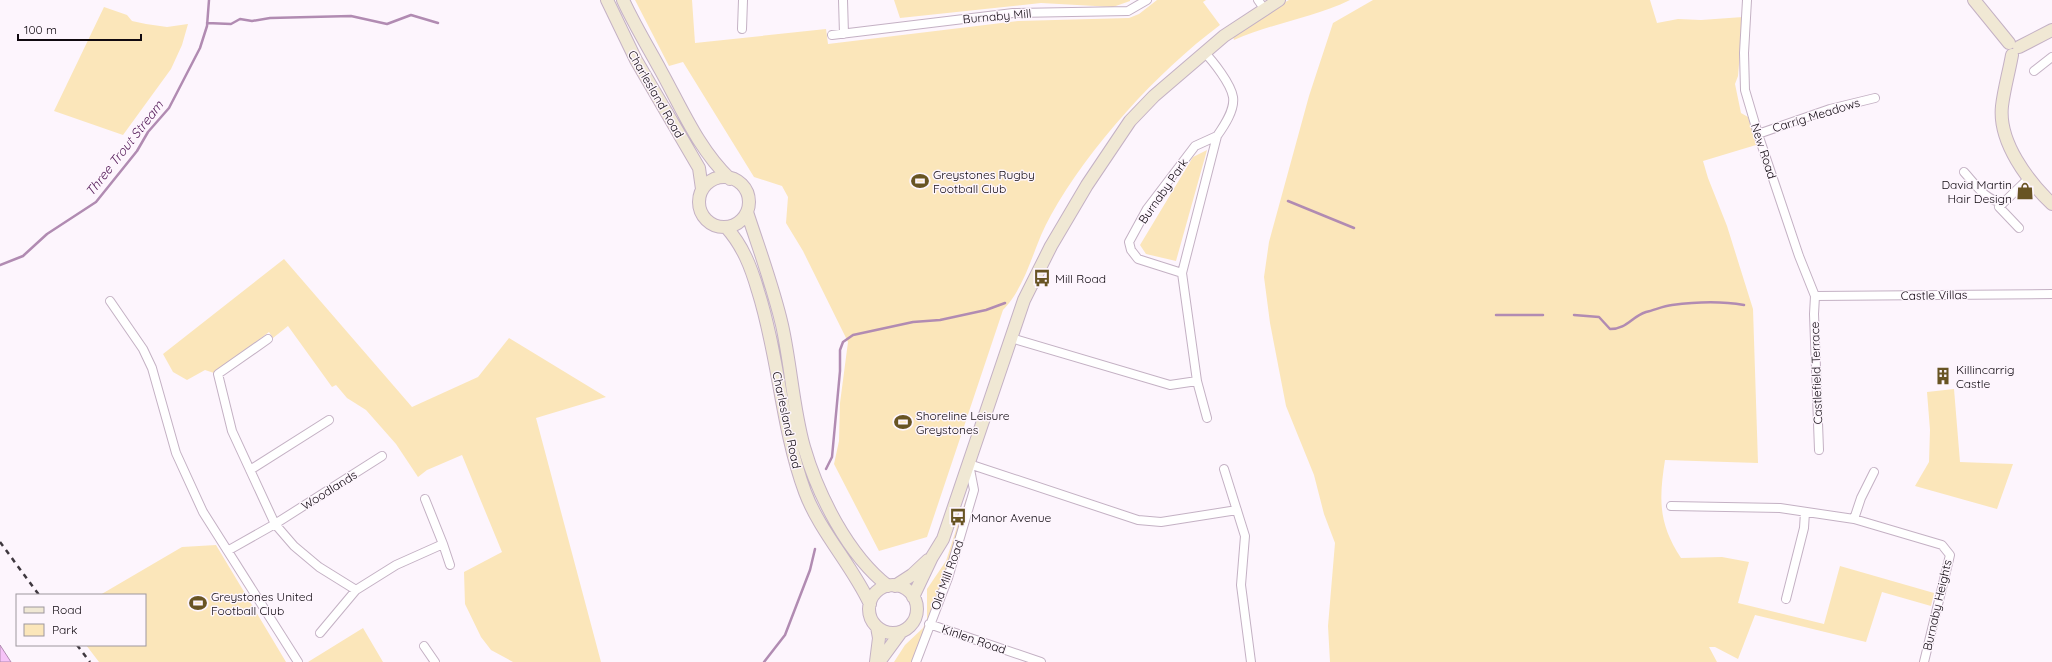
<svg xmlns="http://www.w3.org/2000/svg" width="2052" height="662" font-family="Quicksand,sans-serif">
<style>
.green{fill:#fbe6ba}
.water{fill:#f6c3f8;stroke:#b18bb2}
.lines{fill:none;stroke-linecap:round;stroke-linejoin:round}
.stream{stroke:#b18bb2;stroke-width:2.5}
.street-casing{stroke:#c4b1c4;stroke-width:10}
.secondary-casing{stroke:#c4b1c4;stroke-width:14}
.street{stroke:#fff;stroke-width:8}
.secondary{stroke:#f0e8d4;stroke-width:12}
.rail{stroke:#3e373e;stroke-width:2.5;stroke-dasharray:5 5;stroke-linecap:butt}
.labels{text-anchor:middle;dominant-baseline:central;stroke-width:3;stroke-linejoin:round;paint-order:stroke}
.street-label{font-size:12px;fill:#100910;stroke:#fdf5fd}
.poi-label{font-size:12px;fill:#100910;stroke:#fdf5fd;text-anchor:start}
.water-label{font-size:13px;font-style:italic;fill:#541a58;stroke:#fdf5fd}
</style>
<rect width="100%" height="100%" fill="#fdf5fd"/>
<path class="green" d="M635 0H692L695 43 826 29 828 44 1018 21 1129 18 1139 14 1157 0H1206L1203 2 1220 25C1157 72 1089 147 1051 215 1033 246 1028 284 1003 310L927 537 879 551 834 464 839 441 840 403 848 342 803 251 786 223 788 197 782 186 754 177 683 62 669 66Z
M894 0H1130V1L1113 7 1041 3 900 18Z
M1289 0H1350C1313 18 1272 23 1234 40L1233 37 1271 10Z
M1373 0H1650L1657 23 1678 19 1701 20 1743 17 1738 76 1735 84 1741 113 1748 117 1756 145 1703 161 1708 178 1727 226 1753 309 1758 463 1665 460C1659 499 1658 523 1681 558L1722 557 1749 562 1738 603 1824 624 1840 566 1934 593 1931 606 1882 592 1866 642 1755 615 1738 659 1715 647H1709L1717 662H1330L1328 626 1335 543 1324 514 1314 475 1286 406 1270 323 1264 277 1269 242 1309 96 1333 23Z
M104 7 127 15 132 21 146 24 167 27 188 24 182 45 171 69 123 135 54 111Z
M1207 150 1176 261 1146 254 1140 245 1193 157Z
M284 259 412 407 478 377 509 338 606 397 536 418 601 662H513L491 650 481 637 465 604 464 572 502 552 462 455 427 470 418 477 396 444 366 410 347 398 336 385 332 387 288 326 273 338 269 332 214 373 205 370 187 380 173 372 163 354Z
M1954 389 1960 462 2013 464 1997 509 1915 486 1929 462 1930 430 1927 392Z
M966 499H968L963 526 913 662H894L905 645 923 628 927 619V589L946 561Z
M216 545 286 662H99L86 645H145V595H100L182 547Z
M363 628 383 662H308Z"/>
<path class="water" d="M0 645 11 662H0Z"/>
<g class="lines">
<path class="stream" d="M207 23 231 24 240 19 252 21 270 18 351 16 387 24 411 15 438 23
M1288 201 1354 228
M0 265 23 256 47 234 96 202 137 151 148 132 169 108 200 48 207 26 209 0
M1496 315H1543
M1574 315 1599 317 1610 329C1627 329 1631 317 1646 312 1655 310 1663 306 1672 305 1695 302 1721 301 1744 305
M826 469 832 457 840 371V350L843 342 853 335 913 322 940 320 986 310 1005 303
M764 662 785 635 810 570 815 549"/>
<g class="street-casing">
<path id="street" d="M843 0 844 34
M1258 0 1265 10
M1747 0 1744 53 1745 90 1758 134 1799 256 1815 296 1814 314 1819 450
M742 29 743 0
M832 35 1013 13 1128 11 1147 0
M1204 52C1213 61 1231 84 1233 97 1235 110 1224 126 1217 136L1182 273 1197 381 1207 418
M2034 71 2052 57
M1758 134 1830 109 1875 98
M1964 172C1976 185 1985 200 2003 203
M2019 228 1999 207 2028 179
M1182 273 1138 259 1131 250 1129 242 1147 209 1195 146 1217 136
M1815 296 2052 294
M110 301 143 349 152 368 176 453 203 512 298 662
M1011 338 1170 385 1197 381
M268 339 218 374 232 431 275 524 294 546 319 567 356 590 320 633
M1224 469 1245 536 1241 585 1251 662
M250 470 329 420
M1671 506 1780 508 1854 519 1942 545 1950 555 1924 662
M1854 519 1861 498 1874 472
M443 544 450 565
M229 550 275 524 382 456
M356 590 396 565 443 544 425 499
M1786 599 1804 528 1805 512
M929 624 1041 662
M424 646 435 662
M916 662 948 578 974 490 969 464 1138 520 1161 522 1237 510"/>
</g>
<g class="secondary-casing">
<path id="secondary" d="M607 0 636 60 699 168 702 189
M623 0C634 24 648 47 661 71 681 107 699 150 730 179
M1974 0 2009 43
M2019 47 2052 30
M2012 55C2009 72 2004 89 2002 106 1998 142 2028 181 2052 204
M699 202a25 25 0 1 1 50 0a25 25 0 1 1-50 0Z
M747 212C759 249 773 286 782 325 791 365 793 408 804 447 818 495 848 555 888 586
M726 227C743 246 751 267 758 291 779 357 781 427 805 492 820 532 852 565 870 604
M869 609a24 24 0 1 1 48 0a24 24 0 1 1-48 0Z
M895 586 912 575 928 560
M913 597 932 557 943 539 1024 300 1051 246 1087 185 1130 121 1154 96 1224 36 1279 0
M876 662 879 638 877 627
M879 662 901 632"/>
</g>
<use href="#street" class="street"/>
<use href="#secondary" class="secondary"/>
<path class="rail" d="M0 542 39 595
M77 645 90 662"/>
</g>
<defs>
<g id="stadium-bare" transform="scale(1.38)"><path d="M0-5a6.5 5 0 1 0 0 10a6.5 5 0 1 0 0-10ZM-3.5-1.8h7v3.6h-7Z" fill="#685423" stroke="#fdf5fd" stroke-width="2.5" paint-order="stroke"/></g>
<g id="shop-bare" transform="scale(1.38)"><path d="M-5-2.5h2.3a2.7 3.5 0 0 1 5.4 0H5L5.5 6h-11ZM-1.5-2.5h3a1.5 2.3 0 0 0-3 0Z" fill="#685423" stroke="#fdf5fd" stroke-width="2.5" paint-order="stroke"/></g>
<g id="bus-bare" transform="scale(1.38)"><path d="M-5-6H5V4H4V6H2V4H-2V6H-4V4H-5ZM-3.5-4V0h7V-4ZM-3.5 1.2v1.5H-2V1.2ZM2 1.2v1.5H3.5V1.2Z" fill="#685423" stroke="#fdf5fd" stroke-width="2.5" paint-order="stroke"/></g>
<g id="building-bare" transform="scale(1.38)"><path d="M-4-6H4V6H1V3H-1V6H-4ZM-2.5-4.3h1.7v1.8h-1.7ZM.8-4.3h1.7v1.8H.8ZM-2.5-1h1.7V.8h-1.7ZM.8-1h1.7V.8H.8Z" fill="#685423" stroke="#fdf5fd" stroke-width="2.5" paint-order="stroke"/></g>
</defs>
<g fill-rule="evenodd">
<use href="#stadium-bare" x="920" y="181"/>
<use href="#shop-bare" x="2025" y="191"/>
<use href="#bus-bare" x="1042" y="278"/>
<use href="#building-bare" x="1943" y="376"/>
<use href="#stadium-bare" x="903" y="422"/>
<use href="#bus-bare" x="958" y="517"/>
<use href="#stadium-bare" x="198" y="603"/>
</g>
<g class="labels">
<g class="street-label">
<text transform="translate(997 16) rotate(-5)">Burnaby Mill</text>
<text transform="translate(656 94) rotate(60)">Charlesland Road</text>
<text transform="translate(1816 115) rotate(-17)">Carrig Meadows</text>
<text transform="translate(1764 151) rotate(72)">New Road</text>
<text transform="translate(1163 191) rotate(-55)">Burnaby Park</text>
<text transform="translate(1934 295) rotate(-1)">Castle Villas</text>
<text transform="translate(1816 373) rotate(-92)">Castlefield Terrace</text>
<text transform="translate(787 420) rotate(78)">Charlesland Road</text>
<text transform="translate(329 490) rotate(-32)">Woodlands</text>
<text transform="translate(947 575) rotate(-70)">Old Mill Road</text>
<text transform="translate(1937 605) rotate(-77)">Burnaby Heights</text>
<text transform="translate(974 639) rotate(19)">Kinlen Road</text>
</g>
<g class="poi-label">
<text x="933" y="174">Greystones Rugby<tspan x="933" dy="14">Football Club</tspan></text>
<text x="2012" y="184" text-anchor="end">David Martin<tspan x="2012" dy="14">Hair Design</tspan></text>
<text x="1055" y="278">Mill Road</text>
<text x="1956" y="369">Killincarrig<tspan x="1956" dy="14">Castle</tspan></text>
<text x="916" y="415">Shoreline Leisure<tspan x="916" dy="14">Greystones</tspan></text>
<text x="971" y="517">Manor Avenue</text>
<text x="211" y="596">Greystones United<tspan x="211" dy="14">Football Club</tspan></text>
</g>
<g class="water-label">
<text transform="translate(124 148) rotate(-52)">Three Trout Stream</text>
</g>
</g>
<rect x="16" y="594" width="130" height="52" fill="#fdf5fd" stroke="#9e979e"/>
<rect x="24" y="607" width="20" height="6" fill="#f0e8d4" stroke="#9e979e"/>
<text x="52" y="614" font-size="12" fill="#100910">Road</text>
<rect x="24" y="624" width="20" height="12" fill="#fbe6ba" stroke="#9e979e"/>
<text x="52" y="634" font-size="12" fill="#100910">Park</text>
<path d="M18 34v6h123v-6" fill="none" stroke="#100910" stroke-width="2"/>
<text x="24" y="34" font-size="12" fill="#100910" stroke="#fdf5fd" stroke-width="3" paint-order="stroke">100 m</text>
</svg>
